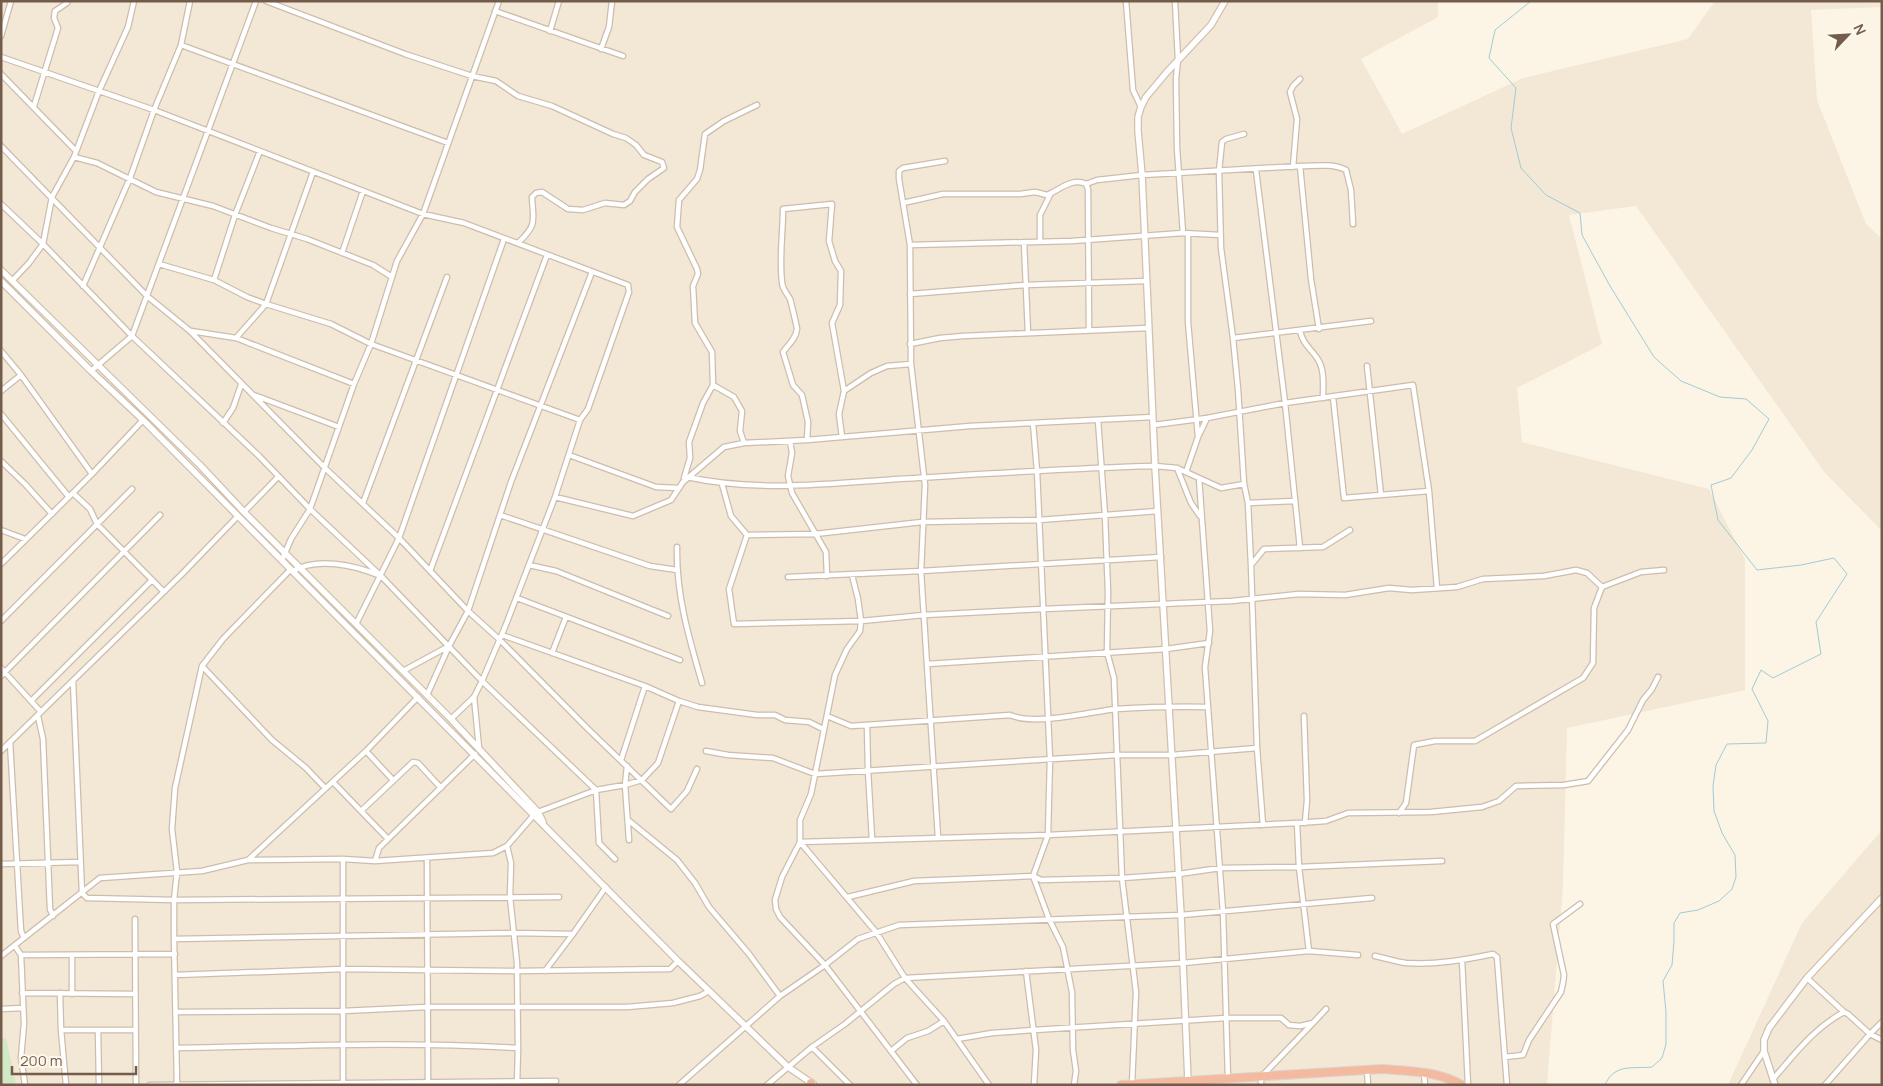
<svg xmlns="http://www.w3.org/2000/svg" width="1883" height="1086" font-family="Manrope,sans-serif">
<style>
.residential{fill:#f3e7d5}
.green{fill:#d1e9c5}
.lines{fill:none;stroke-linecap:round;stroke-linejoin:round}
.stream{stroke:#a1cbd6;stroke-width:1}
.street-casing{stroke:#cdbdac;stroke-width:7}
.secondary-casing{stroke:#d2bfad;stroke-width:8}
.highway-casing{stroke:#dbd5d0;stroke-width:10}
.street{stroke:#fff;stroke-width:4.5}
.secondary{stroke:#fff;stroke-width:5.5}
.highway{stroke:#f4ba9f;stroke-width:8}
</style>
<rect width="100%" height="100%" fill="#fcf5e6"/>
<path class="residential" d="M1 1H1438V17L1361 59 1402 134 1523 78 1688 39 1715 1H1882V7L1811 10 1817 100 1866 224 1882 239V531L1825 473 1636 206 1569 215 1602 344 1517 388 1522 442 1709 489 1745 559V690L1567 728 1563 885 1547 1085H1Z
M1882 830V1085H1728L1802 923Z"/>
<path class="green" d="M6 1038 16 1085H1V1039Z"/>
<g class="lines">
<path class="stream" d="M1531 1 1495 30 1489 58 1516 88 1511 128 1521 168 1546 195 1580 213 1582 235 1610 286 1654 357 1681 381 1720 397 1746 399 1769 419 1752 450 1731 478 1711 485 1718 520 1757 570 1801 565 1834 558 1847 574 1816 622 1821 654 1773 678 1761 670 1752 689 1768 721 1766 743 1727 744 1716 765 1713 786 1714 811 1722 833 1735 855 1736 877 1732 889 1719 901 1698 910 1680 913 1674 923V941L1672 965 1663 981 1666 1012V1044L1662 1058 1652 1067C1633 1069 1614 1063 1605 1085"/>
<g class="street-casing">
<path id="street" d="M266 1 405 54 472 76 496 81 518 96 552 106 613 134 626 138 636 145 644 155 662 162 664 168 648 179 635 192 630 201 624 205 605 203 583 210 568 209 542 192 536 193 532 197C533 221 538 224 518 243
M1126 1 1133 90 1141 107
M1175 1 1178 60 1176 78 1177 148 1183 233
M495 11 623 56
M550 31 559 1
M1 36 11 1
M181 45 448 143
M601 49 609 27 612 1
M1 57 154 110 423 214 464 223 628 285 629 292 588 409 580 420 555 497
M1 74 76 151
M34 106 58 28 54 18 55 11 67 3
M1244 134 1226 139 1222 142 1219 171 1221 248 1233 338 1238 389 1244 484 1248 503 1251 565
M1 146 147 296 190 331 326 469 399 538 468 611 500 640 588 729 671 809 687 791 697 769
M74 157 97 163 156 192 213 206 271 228 307 239 373 265 392 277
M1300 166 1311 279 1319 329
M1293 167 1297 119 1290 92 1293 86 1300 79
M1256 170 1285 403 1300 548
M1086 184 1097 180 1142 175 1300 166C1314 166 1332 163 1346 170L1351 190 1353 224
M903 203 943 194H1020L1035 192 1047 195C1059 190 1073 177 1086 184L1088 189 1089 330
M1 204 43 244 132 336 259 456 310 509 381 576 482 681 596 790 599 843 615 859
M1188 234V322L1198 437
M1040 241V215L1051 193
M1024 242 1028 333
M910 245 1072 241 1183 233 1220 235
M342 253 363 191
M159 264 214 280 247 297 266 304 331 324 371 344 580 420
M214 280 235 215 260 151
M12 281 29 263 43 244 52 197 74 157 99 91 128 27 134 1
M83 286 130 178 154 110 181 45 190 1
M910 294 1025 285 1147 281
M191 331 236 338 354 384
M1300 331C1303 344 1310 348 1317 358 1325 369 1323 385 1323 398
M236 338 266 304 313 172
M1233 338 1371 321
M910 344 940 338 963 336 1148 328
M1 351 21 375 92 474
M1367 366 1381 495
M91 371 132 336 256 1
M713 385 734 397 742 411 740 431 744 443
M1 391 21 375
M844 391 871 373 887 366 911 364
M254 395 339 427
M1333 397 1344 498 1429 491
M1 414 69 497
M1098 420 1105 515 1108 592 1107 652 1114 678 1122 878 1136 992 1132 1085
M223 423 233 408 241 385
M1033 423 1037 471 1050 759 1048 835 1033 876 1049 919 1063 947 1072 992 1073 1050 1076 1071 1074 1085
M1154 425 1207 418 1285 403 1413 385 1429 491 1437 588
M807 440 808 422 802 395 793 385 783 352C788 345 796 339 797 329 797 327 791 302 790 299 787 293 782 289 782 282 779 258 783 233 783 209L832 204 829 241 835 261 841 271 840 305 832 323 844 391 839 414 842 437
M790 441 792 453 788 476 792 493 826 552 827 576
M569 455 656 487 679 488
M1 461 25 484 52 514
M1177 468 1191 503 1200 516
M1186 472 1198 437 1207 418
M687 477C756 492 828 484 898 479 984 474 1070 468 1155 466L1177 468 1221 488 1244 484
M684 478 690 458 689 442 703 403 713 385 712 352 695 323 693 286 698 274 697 269 677 227 679 200 697 179 700 170 705 134 724 121 757 105
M1199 478 1210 631 1205 667 1223 912 1228 1079
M722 484 731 516 747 535 729 589 734 624 861 621 924 615 1043 609 1232 601 1299 594 1345 595 1389 588 1412 590 1457 587 1483 579 1544 576 1576 570 1587 573 1602 587
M73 493 90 509 97 524 163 591
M363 503 447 277
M1248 503 1295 501
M244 512 278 477
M500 515 650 566 677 570
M1 530 25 539
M747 535 815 534 922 522 1039 520 1158 511
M677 547C676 595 689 638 702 683
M282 560 291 539 310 509 354 384 371 344 397 261 423 214 499 1
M1 564 92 474 143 420
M529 565 556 571 668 616
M293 571C317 557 354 565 378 575
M430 571 547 255
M852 575 858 599 861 621 860 631 847 649 835 675 811 794 800 820V842L782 877 775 900 776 909 780 917 825 965 917 1085
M788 577 921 571 1161 557
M517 598 680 660
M1 621 132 489
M356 624 399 538 504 239
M502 635 645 686 621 760
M552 653 566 617
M927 664 1166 649 1209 643
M202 666 272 740 306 768 325 788
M1 668 41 712
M403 671 449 646
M1 676 160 515
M73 681 82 893 87 898 174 900 559 897
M645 686 679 701 698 707 757 715H775L785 720 809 722 823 729
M427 695 449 646 468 611 511 482 592 272
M474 697 479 748
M31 701 152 580
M38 716 43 739 50 909 53 916
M827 716 851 726 1010 715C1035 726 1088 712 1116 709 1147 707 1177 706 1208 707
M1304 716 1307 800 1305 823
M451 719 474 697 482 681 505 627 555 497 633 516 671 500 683 482 724 447 744 443 807 440 970 426 1153 417
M867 725 868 770 872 839
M10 742 21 931 24 938
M1 751 181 575 237 517
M366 751 393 780
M706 751 728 755 773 758 815 774 1117 755H1172L1257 748
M627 766 625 785 629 840
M333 782 388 839
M361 811 413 762 418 763 441 788
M1399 813 1406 803 1414 745 1435 741H1475L1583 678 1593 663 1594 608 1602 587 1641 572 1664 570
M628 820 677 860 695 883 709 907 749 954 780 996
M1297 823 1299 867 1309 951
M1263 825 1257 748 1251 565 1264 549 1323 547 1350 530
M938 837 921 571 925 485 911 364 910 245 899 179V171L903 168 945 161
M800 842 1048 835 1297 823 1326 821 1348 813 1431 812 1482 807 1499 801 1516 786 1564 785 1588 781 1628 730 1643 700 1652 689 1658 677
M800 842 876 932 905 978 944 1021 989 1085
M507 846 511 863 510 897 517 963 518 1048 517 1085
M427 858 428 1085
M343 859V1083
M248 860 366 751 418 697
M375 861 379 848 475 754
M1 864 80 862
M848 897 914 881 1033 876 1041 880 1122 878 1179 874 1220 868 1299 867 1442 861
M135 919 136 1085
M174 939 513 933 573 934
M15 946 21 955 24 1023 21 1058 25 1085
M21 955 175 954
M1 956 100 878 202 871 248 860 343 859 375 861 493 853 507 846 533 816 538 812 596 790 625 785 642 780 658 763 679 701
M1375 956C1385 958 1396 962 1406 963 1435 965 1464 960 1493 954L1497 957 1507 1085
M1462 960 1468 1085
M545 971 573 934 606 887
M1026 971 1036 1050 1034 1085
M175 975 343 969 517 971 670 969 678 961
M1807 978 1844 1012
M22 993 135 994
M60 993 61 1030 66 1085
M72 994V955
M1 1009 23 1008
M176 1012 343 1011 427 1007H627L673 1003 700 996 709 991
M61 1030H134
M98 1030 99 1085
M957 1039 992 1033 1034 1030 1226 1018H1281L1289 1025 1300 1026 1313 1023 1326 1009
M812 1047 850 1085
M177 1048C291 1046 405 1041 518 1048
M891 1051 907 1038 928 1031 944 1021
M1505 1057 1523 1055 1529 1040 1561 992 1563 983 1564 975 1553 924 1580 904
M1367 1070 1368 1085
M1424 1073 1425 1085
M1773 1079C1794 1055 1814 1028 1844 1012L1848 1014 1870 1034 1882 1022
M150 1085 556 1081
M177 1085 174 939V900L177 872 172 829 175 788 202 666 223 639 291 569
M679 1085 780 996 825 965 858 939 899 925 1181 915 1372 898
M767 1085 812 1047 845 1024 894 984 905 978 1183 963 1309 951 1358 955
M1261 1085V1077L1313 1023
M1741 1085 1764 1051
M1825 1085 1870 1034 1882 1040"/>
</g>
<g class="secondary-casing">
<path id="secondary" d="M1 270 200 465 244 512 451 719 538 812 543 822
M1 281 91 371 143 420 678 961 788 1067 813 1084
M1188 1081 1181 915 1155 466 1142 175 1138 131V117L1141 107 1146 97 1167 72 1211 25 1225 1
M1775 1085 1764 1051V1040L1769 1028 1807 978 1882 898"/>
</g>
<g class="highway-casing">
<path id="highway" d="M811 1083V1085
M1121 1085 1382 1069C1410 1071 1437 1071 1462 1085"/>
</g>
<use href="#street" class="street"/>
<use href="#secondary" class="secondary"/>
<use href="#highway" class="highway"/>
</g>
<rect width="1883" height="1086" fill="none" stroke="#745c4b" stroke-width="5"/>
<g transform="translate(1848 35) rotate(65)" stroke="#fef8ec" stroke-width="4" paint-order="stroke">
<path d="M0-4L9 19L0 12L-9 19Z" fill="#745c4b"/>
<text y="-8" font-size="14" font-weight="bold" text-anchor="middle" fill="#745c4b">N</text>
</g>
<path d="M12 1066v8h124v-8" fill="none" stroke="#745c4b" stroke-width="2.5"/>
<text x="20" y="1066" font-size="15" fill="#745c4b" stroke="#fef8ec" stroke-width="4" paint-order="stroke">200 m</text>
</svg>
